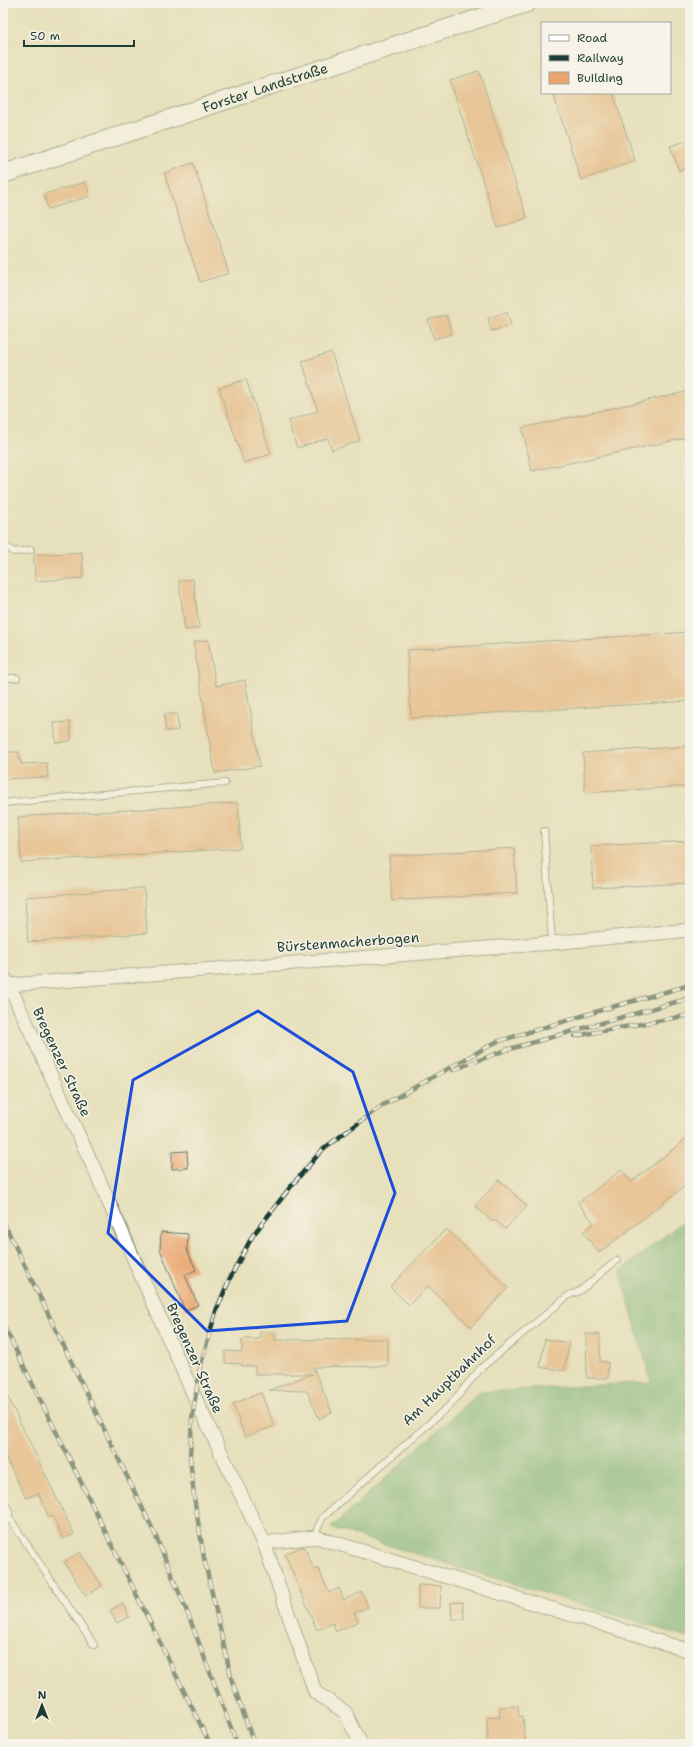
<svg xmlns="http://www.w3.org/2000/svg" width="693" height="1747" font-family="'Shantell Sans',sans-serif">
<style>
.forest{fill:#69ad72;stroke:#447553}
.building{fill:#eaa66e}
.lines{fill:none;stroke-linecap:round;stroke-linejoin:round}
.lane-casing{stroke:#657664;stroke-width:8}
.street-casing{stroke:#657664;stroke-width:15}
.secondary-casing{stroke:#657664;stroke-width:20}
.lane{stroke:#fff;stroke-width:6}
.street{stroke:#fff;stroke-width:13}
.secondary{stroke:#fff;stroke-width:18}
.rail-casing{stroke:#1f3d34;stroke-width:4.5}
.rail{stroke:#f7f3e8;stroke-width:3;stroke-dasharray:9;stroke-linecap:butt}
.marked{fill:none;stroke:#1d4ed8;stroke-width:3;stroke-linejoin:round}
.labels{text-anchor:middle;dominant-baseline:central;stroke-width:3;stroke-linejoin:round;paint-order:stroke}
.street-label{font-size:14px;fill:#1f3d34;stroke:#f7f3e8}
</style>
<rect width="100%" height="100%" fill="#f7f3e8"/>
<filter id="ink" filterUnits="userSpaceOnUse"><feTurbulence type="fractalNoise" baseFrequency=".025" numOctaves="2"/><feDisplacementMap in="SourceGraphic" scale="8" xChannelSelector="R" yChannelSelector="G"/><feConvolveMatrix kernelMatrix="1 2 1 2 8 2 1 2 1" color-interpolation-filters="sRGB"/></filter>
<filter id="wash" filterUnits="userSpaceOnUse"><feTurbulence type="fractalNoise" baseFrequency=".012" numOctaves="4" result="noise"/><feDisplacementMap in="SourceGraphic" scale="16" xChannelSelector="R" yChannelSelector="G"/><feGaussianBlur stdDeviation="0.9" result="paint"/><feColorMatrix in="noise" values="0 0 0 0 0 0 0 0 0 0 0 0 0 0 0 0 0 1.4 0 .05"/><feComposite in="paint" operator="in"/></filter>
<g filter="url(#wash)">
<rect width="100%" height="100%" fill="#e7e0bc"/>
<path class="forest" d="M690 1216V1638L331 1528 479 1392 651 1382 620 1271Z"/>
<g id="blocks">
<path class="building" d="M479 71 527 218 498 228 450 80Z
M553 93H613L635 161 581 180Z
M690 140V167L679 171 670 146Z
M193 163 229 273 200 282 164 173Z
M86 182 90 196 48 209 44 194Z
M507 312 511 325 491 331 488 318Z
M446 315 452 334 434 339 428 320Z
M331 352 360 441 332 450 328 438 297 448 288 421 318 411 302 361Z
M246 379 271 454 244 463 219 388Z
M690 391V437L532 471 522 428Z
M82 552 83 578 35 581 34 555Z
M193 579 199 628 185 630 179 581Z
M690 632V701L411 718 407 650Z
M208 640 216 686 245 680 260 766 215 773 193 642Z
M164 714H177L178 730 166 731Z
M70 722 71 741 56 743 54 723Z
M690 746V786L585 793 583 753Z
M6 752H19V760H21V764L47 763 48 777 3 779V760H6Z
M238 803 241 848 21 862 18 817Z
M690 841V883L593 888 591 846Z
M514 848 517 893 392 901 389 856Z
M144 888 147 933 28 942 25 897Z
M690 1136V1182L599 1253 583 1232 594 1223 578 1203 621 1170 631 1182Z
M187 1151 188 1168 172 1169V1152Z
M499 1180 527 1206 505 1229 495 1220 493 1222 475 1206Z
M446 1229 508 1288 471 1327 428 1286 409 1305 390 1287Z
M161 1232 188 1234 187 1250 196 1270 185 1275 198 1305 185 1311 160 1249Z
M260 1332H275V1340L388 1339V1366L313 1367 332 1412 319 1419 307 1391 269 1390 312 1374H255V1366H242V1364L225 1363V1351L242 1352V1339H260Z
M586 1334H600V1362H608V1378H587Z
M545 1339 569 1343 564 1371 540 1367Z
M3 1387 74 1534 63 1539 53 1516 49 1518 38 1493 26 1498 3 1452Z
M261 1393 274 1426 245 1437 233 1404Z
M304 1546 314 1570 318 1568 329 1593 339 1588 344 1600 362 1592 368 1607 354 1613 358 1622 336 1632 333 1623 317 1630 285 1554Z
M80 1552 102 1586 86 1596 64 1562Z
M418 1585 441 1586 440 1608H418Z
M463 1602 464 1619H452L451 1603Z
M123 1604 129 1617 116 1623 110 1610Z
M518 1706 519 1717 523 1716 525 1744H488L487 1718 500 1717 499 1707Z"/>
</g>
</g>
<g filter="url(#ink)">
<use href="#blocks" fill-opacity="0" stroke="#657664" stroke-width="1"/>
<g class="lines">
<g class="lane-casing">
<path id="lane" d="M3 544 14 552 31 550
M3 678H17
M3 803 225 783
M544 831 552 943
M6 1513 94 1645
M316 1537 317 1529 323 1517 451 1404 481 1368 569 1295 580 1291 617 1260"/>
</g>
<g class="street-casing">
<path id="street" d="M3 976 9 985 92 1164 195 1398 264 1543 315 1692 345 1712 361 1744
M9 985 552 943 690 930
M3 1507 6 1513 3 1515
M264 1543 316 1537 690 1651"/>
</g>
<g class="secondary-casing">
<g id="secondary">
<path id="s1" d="M3 174 275 84 527 3"/>
</g>
</g>
<use href="#lane" class="lane"/>
<use href="#street" class="street"/>
<use href="#secondary" class="secondary"/>
<g class="rail-casing">
<path id="rail" d="M575 1036 690 1015
M453 1070 506 1050 690 998
M3 1221 154 1532 188 1614 237 1744
M3 1324 210 1744
M254 1744 232 1681 204 1558 194 1497 190 1456 192 1419 200 1368 216 1311 230 1278 253 1235 292 1185 323 1149 383 1105 496 1042 605 1009 690 985"/>
</g>
<use href="#rail" class="rail"/>
</g>
</g>
<path d="M0 0H693V1747H0ZM258 1011 353 1072 395 1193 347 1321 207 1331 108 1233 133 1080Z" fill="#e7e0bc" fill-opacity=".55" fill-rule="evenodd"/>
<path class="marked" d="M258 1011 353 1072 395 1193 347 1321 207 1331 108 1233 133 1080Z"/>
<g class="labels">
<g class="street-label">
<text stroke="none"><textPath href="#s1" startOffset="276">Forster Landstraße</textPath></text>
<text transform="translate(348 942) rotate(-4)">Bürstenmacherbogen</text>
<text transform="translate(62 1062) rotate(65)">Bregenzer Straße</text>
<text transform="translate(195 1358) rotate(66)">Bregenzer Straße</text>
<text transform="translate(449 1380) rotate(-44)">Am Hauptbahnhof</text>
</g>
</g>
<rect width="693" height="1747" fill="none" stroke="#f7f3e8" stroke-width="16"/>
<rect x="541" y="22" width="130" height="72" fill="#f7f3e8" stroke="#a1aaa0"/>
<rect x="549" y="35" width="20" height="6" fill="#ffffff" stroke="#a1aaa0"/>
<text x="577" y="42" font-size="12" fill="#1f3d34">Road</text>
<rect x="549" y="55" width="20" height="6" fill="#1f3d34" stroke="#a1aaa0"/>
<text x="577" y="62" font-size="12" fill="#1f3d34">Railway</text>
<rect x="549" y="72" width="20" height="12" fill="#eaa66e" stroke="#a1aaa0"/>
<text x="577" y="82" font-size="12" fill="#1f3d34">Building</text>
<g transform="translate(42 1705)" stroke="#f7f3e8" stroke-width="3" paint-order="stroke">
<path d="M0-3L7 15L0 10L-7 15Z" fill="#1f3d34"/>
<text y="-6" font-size="11" font-weight="bold" text-anchor="middle" fill="#1f3d34">N</text>
</g>
<path d="M24 40v6h110v-6" fill="none" stroke="#1f3d34" stroke-width="2"/>
<text x="30" y="40" font-size="12" fill="#1f3d34" stroke="#f7f3e8" stroke-width="3" paint-order="stroke">50 m</text>
</svg>
